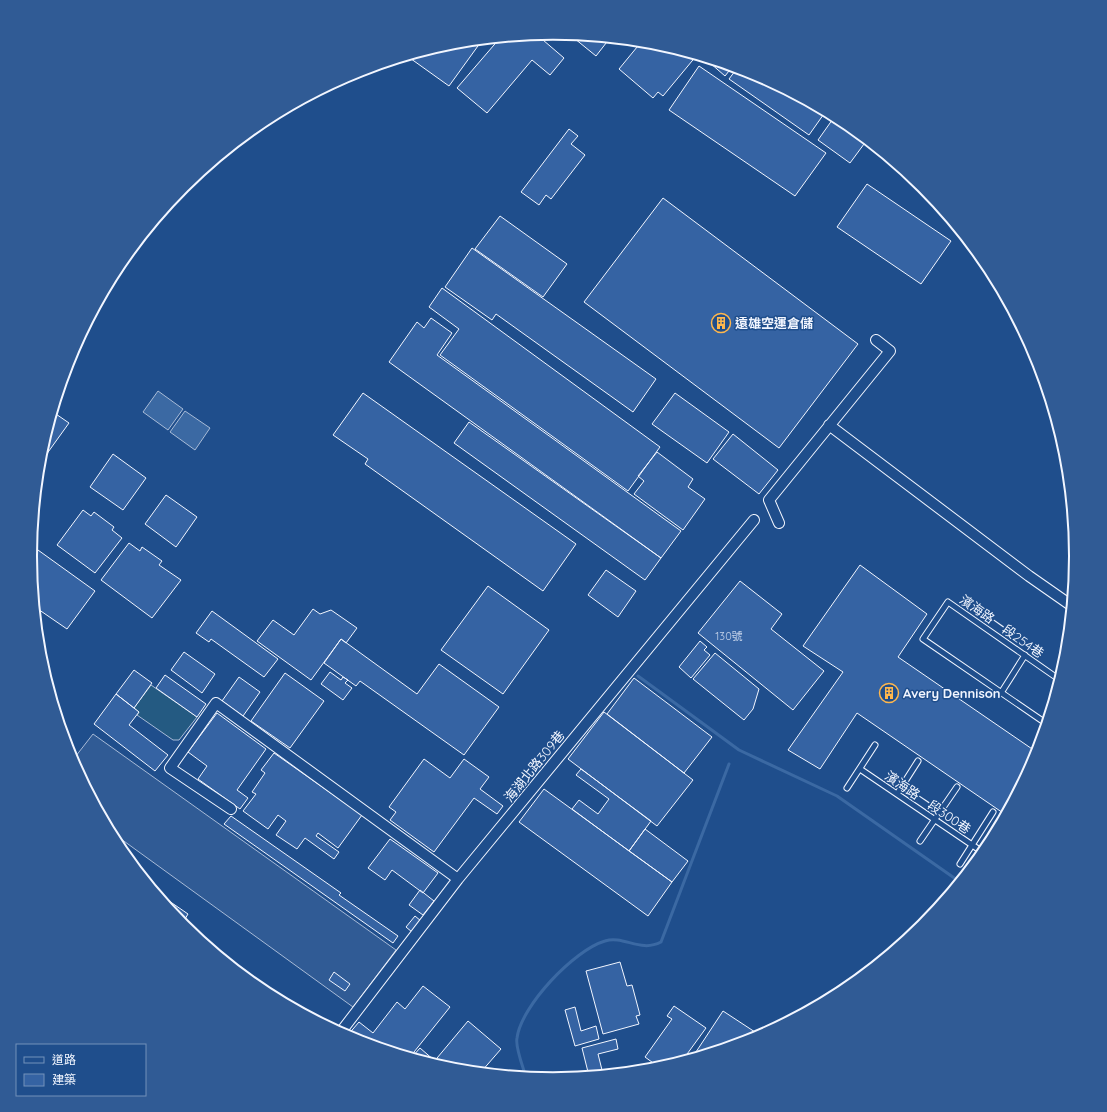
<svg xmlns="http://www.w3.org/2000/svg" width="1107" height="1112" font-family="Quicksand,'Noto Sans TC',sans-serif">
<style>
.green{fill:#245a82;stroke:#a8bbd7}
.parking{fill:#305b95;stroke:#a8bbd7}
.water{fill:#3b69a3;stroke:#a8bbd7}
.lines{fill:none;stroke-linecap:round;stroke-linejoin:round}
.stream{stroke:#3b69a3;stroke-width:3}
.building{fill:#3563a3;stroke:#f2f6ff}
.service-casing{stroke:#f2f6ff;stroke-width:7}
.minor-casing{stroke:#f2f6ff;stroke-width:12}
.service{stroke:#1f4e8c;stroke-width:5}
.minor{stroke:#1f4e8c;stroke-width:10}
.labels{text-anchor:middle;dominant-baseline:central;stroke-width:3;stroke-linejoin:round;paint-order:stroke}
.number-label{font-size:11px;fill:#c3d1e8}
.poi-label{font-size:13px;font-weight:bold;fill:#f2f6ff;stroke:#1f4e8c;text-anchor:start}
.street-label{font-size:13px;fill:#f2f6ff;stroke:#1f4e8c}
.rim{fill:none;stroke:#f2f6ff;stroke-width:2}
</style>
<rect width="100%" height="100%" fill="#1f4e8c"/>
<path class="green" d="M151 685 197 717 179 740H173L137 715 139 712 134 708Z"/>
<path class="parking" d="M93 734 396 950 353 1007 110 831 72 761Z"/>
<path class="water" d="M158 391 183 409 168 430 143 412Z
M185 411 210 428 195 450 170 432Z"/>
<g class="lines">
<path class="stream" d="M638 676 739 750 837 796 960 882
M526 1077C523 1067 515 1047 517 1038 521 1006 574 950 605 941 624 935 640 953 661 942L729 764"/>
</g>
<path class="building" d="M536 34 564 58 550 75 532 60 487 113 457 88 500 38Z
M569 34 610 38 596 56Z
M483 39 449 86 407 56 452 43Z
M642 41 656 43 697 55 663 96 658 92 653 98 619 69Z
M702 56 733 66 725 76Z
M699 66 826 153 795 196 669 110Z
M738 67 754 72 826 111 809 135 729 79Z
M835 116 845 121 867 140 850 163 818 140Z
M569 129 578 136 571 144 585 155 551 199 546 195 539 205 521 192Z
M867 184 951 241 921 284 837 227Z
M663 198 858 344 779 448 584 302Z
M500 216 567 264 543 297 475 249Z
M472 248 656 379 633 412 496 314 492 320 445 287Z
M442 288 660 447 628 491 440 355 459 329 429 307Z
M431 318 452 333 437 355 681 531 661 558 389 362 417 322 424 328Z
M363 393 576 544 543 591 365 464 368 459 333 435Z
M675 393 729 432 707 463 652 424Z
M53 412 69 423 46 455 41 451Z
M469 422 661 558 645 580 454 443Z
M733 434 778 470 759 494 713 459Z
M657 452 693 479 688 487 705 499 683 530 634 494 644 481 638 476Z
M113 454 146 478 123 510 90 487Z
M166 495 197 517 176 547 145 524Z
M83 510 91 516 94 512 114 527 112 530 122 538 95 573 57 545Z
M129 543 140 551 142 547 162 561 159 565 181 580 152 618 101 580Z
M31 545 95 591 67 629 35 607 30 556Z
M860 565 927 614 898 657 1038 753 1006 815 857 713 820 769 788 750 843 672 803 646Z
M606 570 636 591 618 617 588 595Z
M740 581 782 614 771 629 824 671 793 710 698 633Z
M488 586 549 630 503 694 441 650Z
M313 609 320 614 331 610 357 628 346 643 341 639 311 680 257 641 273 620 294 635Z
M212 611 278 659 264 677 211 639 209 642 196 633Z
M341 639 417 694 439 664 499 707 464 755 360 681 356 686 324 663Z
M700 641 707 647 704 650 710 655 691 678 679 667Z
M184 652 215 674 202 693 171 670Z
M715 653 759 689 753 709 744 720 693 679Z
M134 670 152 683 134 708 116 694Z
M330 672 341 680 343 677 348 680 345 683 352 688 343 700 321 684Z
M285 673 324 701 290 748 251 721Z
M165 675 206 704 197 717 156 688Z
M239 677 260 692 243 716 222 701Z
M634 678 712 737 684 773 607 714Z
M116 694 139 712 129 725 168 755 155 771 94 724Z
M604 712 693 780 657 826 568 759Z
M217 713 266 749 237 790 248 798 240 809 198 779 207 766 188 752Z
M274 753 362 815 338 848 318 833 316 836 339 852 334 859 305 838 297 849 276 835 286 821 278 815 268 829 243 811 256 794 252 792 265 773 261 770Z
M424 759 450 778 464 759 489 777 480 789 503 806 497 814 474 798 434 852 390 820 396 812 389 807Z
M581 769 651 821 629 851 572 809 579 800 598 814 609 799 576 775Z
M544 789 672 882 648 916 519 822Z
M231 816 341 893 339 895 398 936 393 943 224 824Z
M645 829 688 861 672 882 629 851Z
M390 839 438 873 423 893 392 870 385 880 368 868Z
M420 890 434 901 423 915 409 905Z
M156 892 188 914 182 924Z
M415 916 421 921 412 932 406 927Z
M620 962 627 986 632 985 640 1015 636 1016 639 1024 603 1034 586 971Z
M334 972 350 984 345 991 329 980Z
M423 986 450 1007 410 1057 347 1036 359 1022 373 1033 397 1002 405 1009Z
M674 1006 706 1028 682 1061 660 1068 645 1057 672 1019 667 1016Z
M575 1007 581 1031 596 1026 599 1039 575 1046 565 1010Z
M723 1011 755 1032 751 1040 692 1058Z
M468 1021 501 1049 481 1072 451 1069 432 1064Z
M616 1039 618 1049 598 1054 603 1074 623 1069 624 1073 589 1076 582 1048Z
M420 1048 435 1061 432 1064 412 1057Z"/>
<g class="lines">
<g class="service-casing">
<path id="service" d="M1001 693 1025 655
M1047 724 923 639 948 602 1060 680
M860 769 984 853
M847 788 875 745
M897 794 918 761
M920 841 957 787
M960 864 993 812"/>
</g>
<g class="minor-casing">
<path id="minor" d="M829 425 1029 576 1072 606
M779 523 769 500 890 351 876 340
M231 809 170 768 216 703 458 879
M340 1033 458 879 754 520"/>
</g>
<use href="#service" class="service"/>
<use href="#minor" class="minor"/>
</g>
<defs>
<g id="building-ring" transform="scale(1)"><circle r="9.5" fill="#1f4e8c" stroke="#ffb74d" stroke-width="1.5"/><path d="M-4-6H4V6H1V3H-1V6H-4ZM-2.5-4.3h1.7v1.8h-1.7ZM.8-4.3h1.7v1.8H.8ZM-2.5-1h1.7V.8h-1.7ZM.8-1h1.7V.8H.8Z" fill="#ffb74d"/></g>
</defs>
<g fill-rule="evenodd">
<use href="#building-ring" x="721" y="323"/>
<use href="#building-ring" x="889" y="693"/>
</g>
<g class="labels">
<g class="number-label">
<text x="729" y="636">130號</text>
</g>
<g class="poi-label">
<text x="735" y="323">遠雄空運倉儲</text>
<text x="903" y="693">Avery Dennison</text>
</g>
<g class="street-label">
<text transform="translate(1002 626) rotate(35)">濱海路一段254巷</text>
<text transform="translate(534 766) rotate(-51)">海湖北路309巷</text>
<text transform="translate(928 802) rotate(34)">濱海路一段300巷</text>
</g>
</g>
<path d="M0 0H1107V1112H0ZM37 556a516 516 0 1 1 1032 0a516 516 0 1 1-1032 0Z" fill="#305b95" fill-rule="evenodd"/>
<path class="rim" d="M37 556a516 516 0 1 1 1032 0a516 516 0 1 1-1032 0Z"/>
<rect x="16" y="1044" width="130" height="52" fill="#1f4e8c" stroke="#7391ba"/>
<rect x="24" y="1057" width="20" height="6" fill="#1f4e8c" stroke="#7391ba"/>
<text x="52" y="1064" font-size="12" fill="#f2f6ff">道路</text>
<rect x="24" y="1074" width="20" height="12" fill="#3563a3" stroke="#7391ba"/>
<text x="52" y="1084" font-size="12" fill="#f2f6ff">建築</text>
</svg>
